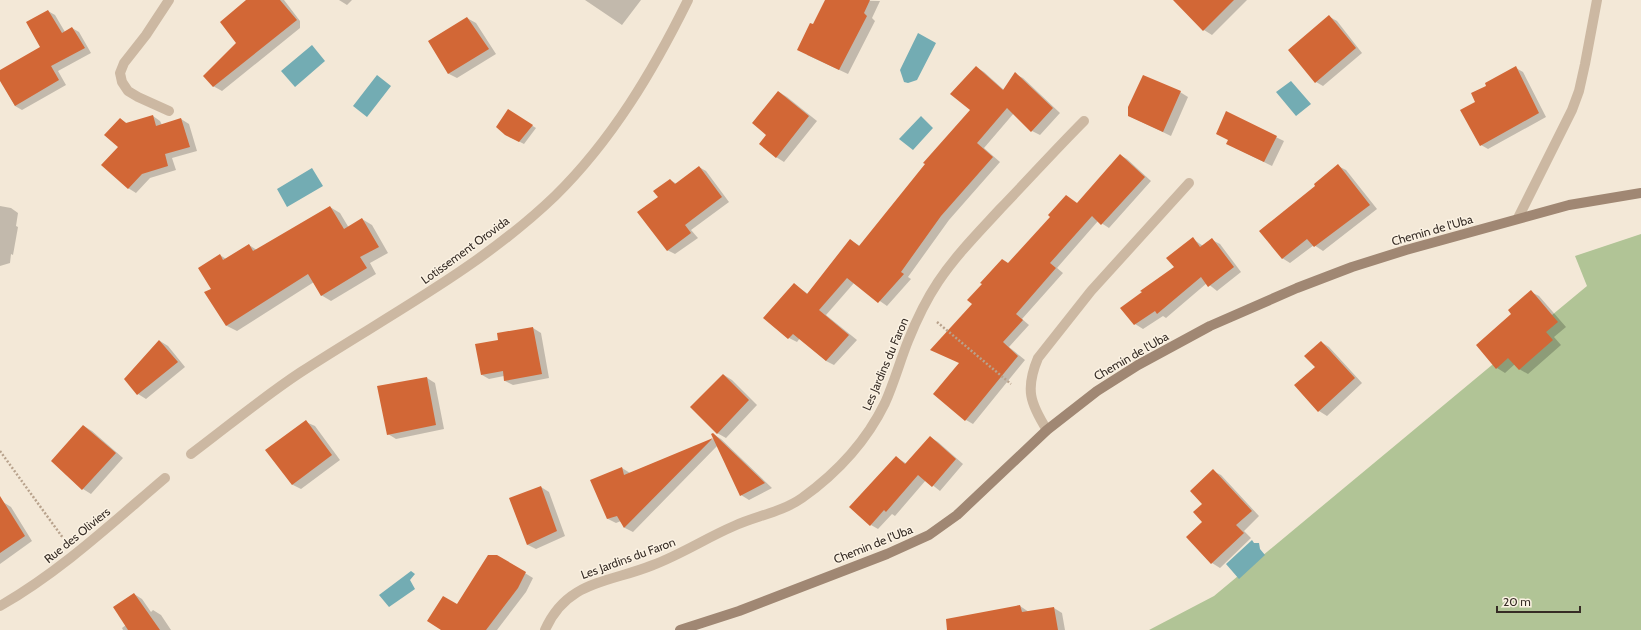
<svg xmlns="http://www.w3.org/2000/svg" width="1641" height="630" font-family="Cabin,sans-serif">
<style>
.green{fill:#b1c496}
.water{fill:#73acb3}
.shadow{fill:#0003}
.building{fill:#d26736}
.lines{fill:none;stroke-linecap:round;stroke-linejoin:round}
.path{stroke:#b8a28c;stroke-width:2.5;stroke-dasharray:2 2;stroke-linecap:butt}
.lane{stroke:#ccb8a2;stroke-width:10}
.street{stroke:#ccb8a2;stroke-width:10}
.secondary{stroke:#a08773;stroke-width:10}
.labels{text-anchor:middle;dominant-baseline:central;stroke-width:3;stroke-linejoin:round;paint-order:stroke}
.street-label{font-size:12px;fill:#362c25;stroke:#fbf2e3}
</style>
<rect width="100%" height="100%" fill="#f3e8d7"/>
<path class="green" d="M1641 234V630H1149L1214 596 1587 286 1575 256Z"/>
<path class="water" d="M918 33 936 43 917 80 908 83 904 82 900 70Z
M312 45 325 61 295 87 281 71Z
M377 75 391 86 367 117 353 106Z
M1291 81 1311 104 1296 116 1276 92Z
M921 116 933 128 913 150 899 139Z
M312 168 323 186 287 207 277 189Z
M1252 540 1254 543H1259L1260 549 1265 555 1239 579 1226 564Z
M411 571 415 574 410 580 415 589 389 607 379 595Z"/>
<path class="shadow" d="M247 0H284L300 21V28L222 91 213 86 237 43Z
M339 0H352L347 5Z
M585 0H641L622 25Z
M826 0 880 1 872 18 875 21 848 74 807 55 814 26Z
M1181 0H1247L1212 35 1204 30Z
M48 11 55 15 65 32 72 28 79 32 91 53 58 71 66 85 22 110 15 106 0 79V71L41 48Z
M1330 17 1337 21 1362 53 1323 86 1316 82Z
M467 18 476 23 496 54 457 78 449 74 429 41Z
M976 67 984 72 1004 90 1015 74 1023 78 1060 113 1040 135 1032 131 1014 113 984 148 1000 162 949 220 908 277 911 279 887 306 854 283 826 315 857 340 834 365 826 361 800 338 797 342 789 338 794 284 808 294 850 240 860 246 971 110Z
M1516 68 1523 72 1546 117 1488 149 1481 145 1487 87Z
M779 92 787 97 817 121 784 162 776 157 768 134Z
M1180 92 1188 97 1171 136 1129 116Z
M512 113 536 128 524 144 510 137Z
M1226 113 1284 141 1272 166 1235 148 1229 140Z
M153 116 160 121 162 125 181 119 189 124 197 151 172 158 176 170 150 178 136 193 128 188 119 147 120 119 128 124Z
M1120 155 1127 159 1151 181 1109 228 1098 221 1057 268 1063 273 1022 319 1029 325 1009 347 1025 360 973 424 966 420 934 394 960 363 1008 264 1078 204Z
M1338 166 1346 170 1377 209 1323 251 1314 245 1290 263 1282 258 1317 186Z
M699 167 706 171 729 202 691 230 698 238 675 254 667 250 670 180 677 184Z
M0 206 11 208 18 213 16 226 18 227 13 255 11 254 10 263 0 266Z
M330 207 340 213 349 228 362 219 372 225 388 253 370 263 376 274 331 301 321 295 314 282 237 331 227 326 212 289 220 255 226 259 249 245 257 250Z
M1193 239 1203 246 1212 240 1220 244 1241 272 1217 291 1207 283 1166 318 1163 316 1143 329 1135 324 1175 267Z
M1531 292 1539 296 1566 327 1554 337 1561 345 1528 374 1519 369 1515 364 1505 373 1497 368 1513 314Z
M533 328 541 333 549 378 513 385 505 381 504 376 489 379 482 375 499 341 498 334Z
M160 341 168 346 185 367 146 399 138 394Z
M1321 342 1329 347 1362 383 1327 416 1319 411 1295 385 1316 367Z
M724 375 732 380 757 405 726 438 717 433Z
M427 378 435 383 444 429 396 439 388 434Z
M306 422 315 426 340 460 301 489 293 485 267 450Z
M84 426 92 431 123 458 91 494 83 489Z
M713 434 721 439 772 488 749 500 741 495 718 445 633 532 625 528 621 521 616 523 608 519 592 480 622 468 630 473 713 439 716 440Z
M930 437 938 442 963 464 940 491 926 480 895 516 892 514 878 529 871 525 896 457 907 464Z
M1213 471 1221 475 1259 516 1244 531 1251 538 1220 568 1212 563 1203 504Z
M541 487 549 492 565 536 536 549 528 545 510 499Z
M3 502 11 507 32 541 0 564V504Z
M497 556 533 578 526 592 497 630H443L458 606Z
M134 594 142 599 151 612 153 610 161 615 171 630H123L122 628 126 625Z
M1020 606 1029 612 1054 608 1062 613 1065 630H988Z"/>
<path class="building" d="M246 0H280L297 20 213 87 203 76 236 43 220 22Z
M825 0H870L864 13 867 16 839 70 797 50 810 23 813 24Z
M1173 0H1234L1203 31Z
M48 10 62 33 72 27 85 48 51 66 59 80 15 106 0 81V70L40 47 26 22Z
M1329 15 1356 48 1315 83 1288 50Z
M467 17 489 49 448 74 428 41Z
M976 66 1003 90 1015 72 1053 108 1031 132 1007 108 977 143 993 157 941 216 901 272 904 274 878 303 847 278 819 310 849 335 826 361 793 334 788 339 763 318 794 283 807 294 850 239 859 246 925 164 923 163 970 110 950 94Z
M1516 66 1539 113 1480 146 1460 110 1475 102 1471 93 1486 86 1485 83Z
M1143 75 1181 91 1163 132 1128 116V107Z
M778 91 809 116 776 158 759 144 766 135 752 123Z
M508 109 533 125 519 142 505 135 496 127Z
M1226 111 1277 136 1264 162 1226 144 1228 140 1216 134Z
M153 115 156 126 181 118 190 147 165 154 168 166 142 174 128 189 101 165 118 147 104 135 120 118 126 123Z
M1120 154 1145 177 1101 225 1092 216 1050 263 1056 268 1016 314 1023 320 1003 342 1018 356 965 421 933 394 959 363 930 350 972 304 967 300 982 284 980 283 1002 259 1008 263 1050 217 1048 215 1066 195 1077 203Z
M1338 164 1370 205 1314 247 1307 239 1282 259 1259 231 1315 186 1314 184Z
M699 166 722 197 685 225 691 233 667 251 637 212 658 197 653 191 670 179 675 184Z
M330 206 344 229 362 218 379 247 360 257 367 268 321 296 308 274 226 326 204 292 211 289 198 268 220 254 223 260 249 244 253 251Z
M1193 237 1200 247 1212 238 1234 267 1208 287 1201 277 1157 314 1155 311 1134 325 1120 308 1142 292 1140 291 1174 267 1166 258Z
M1531 290 1558 322 1546 332 1553 340 1519 370 1508 358 1496 369 1476 345 1511 314 1508 310Z
M533 327 542 374 504 381 503 371 481 375 475 344 498 340 497 333Z
M159 340 178 362 137 395 124 379Z
M1321 341 1355 378 1318 412 1294 385 1315 367 1304 356Z
M723 374 749 400 717 434 690 407Z
M427 377 436 425 387 435 377 386Z
M306 420 332 455 292 485 265 450Z
M83 425 116 453 82 490 51 461Z
M713 433 765 483 740 496 711 434Z
M930 436 956 459 932 487 918 475 886 512 884 510 870 526 849 507 896 456 905 464Z
M713 438 624 528 617 516 607 519 590 480 622 467 624 475Z
M1213 469 1252 511 1236 525 1244 533 1211 564 1186 537 1202 522 1193 512 1202 504 1190 491Z
M541 486 557 531 527 545 509 498Z
M0 496 25 536 0 553Z
M488 555H497L526 572 518 588 486 630H441L427 621 443 596 457 604Z
M134 593 160 630H128L113 607Z
M1020 605 1022 612 1054 607 1058 630H947L946 619Z"/>
<g class="lines">
<path class="path" d="M937 322 1011 384
M0 451 63 538"/>
<path class="lane" d="M169 111 138 97 128 91 122 82 120 73 124 63 146 35 169 0
M1518 218 1572 110 1579 91 1585 64 1597 0
M1047 430C1030 403 1025 389 1038 358L1091 291 1189 183
M191 454C227 427 263 397 301 372 387 316 480 268 555 196 612 140 653 71 688 0
M545 630C567 580 609 583 653 565 682 554 706 538 734 526 756 516 782 512 802 498 837 473 866 442 885 403 894 383 900 361 908 341 916 321 926 300 938 282 956 255 979 232 1001 208 1029 179 1056 149 1084 121"/>
<path class="street" d="M0 606C61 571 112 523 165 478"/>
<path class="secondary" d="M680 630 739 611 887 554 929 535 957 515 1047 430 1097 391 1138 365 1210 326 1297 288 1352 267 1406 250 1569 205 1641 193"/>
</g>
<g class="labels">
<g class="street-label">
<text transform="translate(1432 230) rotate(-16)">Chemin de l'Uba</text>
<text transform="translate(465 250) rotate(-36)">Lotissement Orovida</text>
<text transform="translate(1131 356) rotate(-30)">Chemin de l'Uba</text>
<text transform="translate(885 364) rotate(-67)">Les Jardins du Faron</text>
<text transform="translate(77 535) rotate(-39)">Rue des Oliviers</text>
<text transform="translate(873 544) rotate(-22)">Chemin de l'Uba</text>
<text transform="translate(628 558) rotate(-20)">Les Jardins du Faron</text>
</g>
</g>
<path d="M1497 606v6h83v-6" fill="none" stroke="#362c25" stroke-width="2"/>
<text x="1503" y="606" font-size="12" fill="#362c25" stroke="#fbf2e3" stroke-width="3" paint-order="stroke">20 m</text>
</svg>
